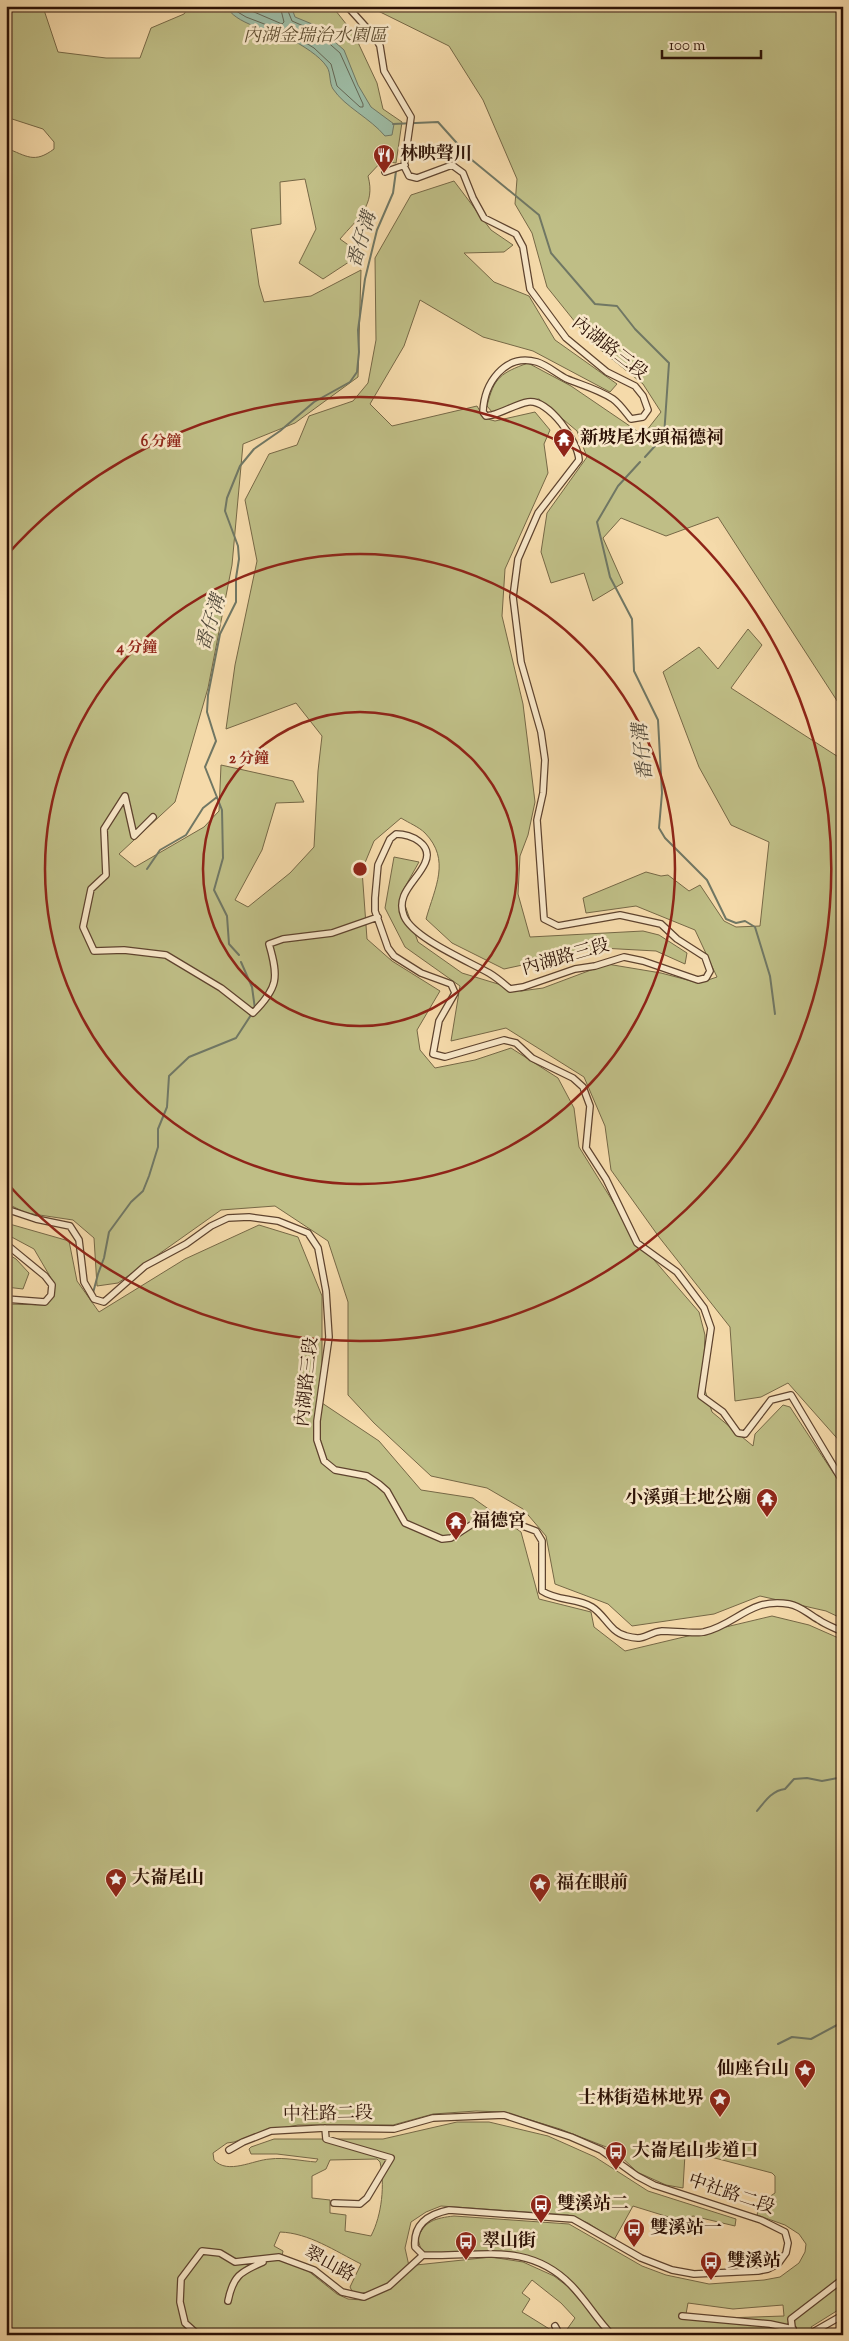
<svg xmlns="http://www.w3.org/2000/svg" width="849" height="2341" font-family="'Sorts Mill Goudy','Noto Serif TC',serif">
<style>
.green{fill:#bfbe86;stroke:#766846;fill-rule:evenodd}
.water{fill:#9dbba4;stroke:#707764}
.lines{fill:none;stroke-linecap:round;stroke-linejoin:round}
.shore{stroke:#646654;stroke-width:1}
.stream{stroke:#707764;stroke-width:2}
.minor-casing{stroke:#5e432e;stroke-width:8}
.minor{stroke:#f8e7c8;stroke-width:5.5}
.ring{fill:none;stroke:#8f2418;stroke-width:2.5}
.labels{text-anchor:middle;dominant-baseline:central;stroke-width:5;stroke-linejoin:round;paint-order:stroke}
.park-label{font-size:18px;font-style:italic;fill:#5f4e32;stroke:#f8e7c8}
.poi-label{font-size:18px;font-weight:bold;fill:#2c1105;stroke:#f8e7c8;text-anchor:start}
.street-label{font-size:18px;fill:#2c1105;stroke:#f8e7c8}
.water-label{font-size:19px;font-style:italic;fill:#544c3d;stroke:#f8e7c8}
.centre{fill:#8f2418;stroke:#f8e7c8;stroke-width:2.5}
.ring-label{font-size:15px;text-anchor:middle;font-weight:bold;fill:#8f2418;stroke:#f8e7c8;stroke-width:5;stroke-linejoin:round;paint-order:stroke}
</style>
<rect width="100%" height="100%" fill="#f5daaa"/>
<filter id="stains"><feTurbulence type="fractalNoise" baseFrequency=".004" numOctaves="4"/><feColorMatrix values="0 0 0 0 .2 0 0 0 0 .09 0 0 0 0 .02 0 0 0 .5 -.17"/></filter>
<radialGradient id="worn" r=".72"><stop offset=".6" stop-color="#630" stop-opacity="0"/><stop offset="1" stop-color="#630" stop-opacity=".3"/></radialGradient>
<path class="green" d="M6 6H53L44 10 58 52 106 58H140L151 28 184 14 190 6H332L354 34 377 83 383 109 402 122 396 163 382 161 368 176C376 205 358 218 340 239L361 254 323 279 299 263 316 229 305 179 280 182 281 224 251 229 259 285 264 302 311 296 361 270 358 377 295 423 243 444 232 565 208 688 175 802 119 854 135 867 204 827 219 811 221 765 293 781 304 802 276 803 262 850 235 900 248 907 290 873 314 847 318 771 322 736 296 703 226 729 235 665 257 561 245 500 269 454 297 445 309 416 353 401 368 383 376 340 375 258 411 195 454 181 491 230 513 245 504 252 464 253 494 282 529 296 555 340 617 384 610 392 533 351 483 337 420 300 404 346 370 404 392 426 477 406 484 418 495 421 535 412 550 430 544 444 548 473 505 569 502 616 523 704 535 802 528 835 520 856 518 894 530 937 643 931 659 935 687 953 685 964 656 951 601 948 504 969 452 943 426 919C435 887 451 860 425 833 419 827 409 823 401 818L374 841 362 870 367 939 392 961 440 991 417 1030 420 1050 435 1068 475 1060 511 1048 558 1078 574 1108 579 1147 636 1239 699 1312 705 1335 703 1384 712 1412 753 1446 755 1434 783 1405 790 1407 834 1474 843 1480V1619L826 1611 760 1596 714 1614 632 1626 608 1604 555 1584 546 1536 523 1509 487 1488 431 1476 374 1423 348 1395V1302L328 1241 275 1206 221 1210 118 1283 97 1286 94 1238 73 1220 26 1213 6 1203V148C27 156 34 164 54 149V142L43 129 6 117Z
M368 6H843V710L718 517 666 536 621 518 603 538 623 583 593 601 584 573 551 583 541 552 547 513 587 457 577 431 539 399C521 400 508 410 492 412L487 406C494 377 501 373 528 363L571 386 643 435 661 412 643 384 592 343 547 287 532 233 515 204 517 179 483 100 449 46Z
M748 629 762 645 731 688 843 760V1445L788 1383 761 1397 735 1401 730 1327 659 1237 611 1170 605 1126 584 1077 506 1028 451 1041 460 986 405 947 385 908 394 857 419 862 401 894 418 942 462 973 521 991 543 988 607 964 661 973 699 983 717 977 695 930 636 906 586 913 583 898 646 872 661 876 668 875 689 891 700 885 724 921 736 927 760 926 769 842 731 825 699 767 663 672 699 647 718 669Z
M6 1223 69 1241 77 1281 99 1312 185 1259 259 1225 298 1237 322 1296V1403L379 1441 421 1490 473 1498 521 1532 539 1599 591 1612 594 1627 625 1651 772 1616 809 1625 843 1640V2307L811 2327 815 2335H749L716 2332 700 2335H615C601 2321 592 2304 579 2290 534 2241 485 2252 425 2253L421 2250 418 2239C423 2221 436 2218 454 2216L569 2224 642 2266 666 2275 709 2284 764 2280 780 2277 799 2263 805 2252 806 2244 799 2234 785 2225 757 2215 760 2203 775 2193V2176L772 2173 688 2151 685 2154 683 2188 666 2185 637 2172 614 2150 560 2129 504 2112 476 2111 433 2114 393 2125H298L261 2132 234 2142 227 2143 213 2153 214 2160C228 2175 253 2160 270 2159 284 2157 302 2161 316 2162L318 2159 277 2154H251L249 2149 251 2147 274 2139H383L457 2122H489L548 2136 595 2157 648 2191 736 2219 735 2226 693 2216 684 2220 675 2219 633 2206 614 2240 588 2223 568 2215 441 2206 426 2212 411 2222 405 2248 409 2266C394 2279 374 2300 352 2291L350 2287 361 2264C335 2251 309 2233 280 2232L274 2246 283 2251 281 2261 307 2270 337 2294 348 2299 362 2300 393 2287 416 2265 491 2257 523 2262 554 2276 567 2286 610 2335H563L575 2318 561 2303 532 2280 522 2293 530 2299 522 2312 551 2330 549 2335H6V1304L46 1305 55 1285 34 1249 6 1234ZM377 2159 380 2162C385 2184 382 2215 371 2236L345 2231 346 2215 330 2213V2200L312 2198V2176L326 2169 330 2160ZM688 2303 733 2309 783 2305 784 2316 725 2318 686 2314Z
M6 1253 16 1259 29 1273 23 1289 6 1287Z"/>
<path class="water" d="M227 6H291L295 17 317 26 344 50 358 85 371 107 394 124 392 135 385 136C370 118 345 107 333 89 329 83 331 73 327 67 320 56 302 45 290 39 274 32 232 23 227 6Z"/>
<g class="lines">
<path class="shore" d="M232 6 236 11 246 17 293 35 314 48 331 64 337 86 360 107H363V104L340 53 315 31 292 21 286 6
M240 6 282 24 284 22 280 6"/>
<path class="stream" d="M393 124 438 122 472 160 539 215 551 253 595 304 617 306 635 329 669 363 664 436 645 457
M640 462 618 486 597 522 610 577 632 619 634 671 658 720 662 793 659 828 665 838 707 880 726 919 736 923 745 921 755 927 770 976 775 1014
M147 869 160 850 186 835 203 808 217 797
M239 955 229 944 227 916 214 890 223 858 222 810 205 767 216 741 207 712 208 695 220 634 236 602V578L239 559 238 546 225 511 227 498 240 466 254 449 280 431 314 402 350 382 357 372 359 352 358 330 365 279 377 230 393 193 396 171
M241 962 252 987 255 1009
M93 1293 98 1274 104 1258 109 1232 131 1202 143 1191 149 1176 158 1147V1129L167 1107 169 1076 189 1057 236 1038 251 1015
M757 1811C765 1801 773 1790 785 1789L794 1779 807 1778 822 1781 843 1777
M778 2044 792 2037 811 2039 837 2025 843 2016"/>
<g class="minor-casing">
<path id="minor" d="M347 6 375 37 380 46 384 71 411 117 404 166 409 176 417 178 452 165 463 173 473 198 484 218 516 234 523 247 530 289 566 338 607 372 635 386 643 396 648 410 643 417 631 419C626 413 620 404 613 399 600 390 582 385 567 379 557 374 547 365 537 362 504 353 484 384 483 412L486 416 492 415C504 412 516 404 528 402 549 399 578 441 579 460L538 513 518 559 513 597 521 662 541 732 545 760 543 793 537 820 544 919 558 926 620 915 661 924 677 939 705 957 710 971 706 978 698 980 643 961 624 957 595 966 575 969 523 987 510 989C503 983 496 977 489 973 468 961 413 938 404 916 395 894 417 881 425 863 434 844 410 834 396 834L390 839 378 865 375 898V911L388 948 394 956 421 973 451 984 455 993 439 1021 433 1054 445 1057 504 1040 516 1043 532 1058 573 1078 583 1087 590 1106 586 1148 606 1179 637 1243 677 1272 704 1308 711 1328 701 1396 723 1412 738 1433 745 1434 771 1400 791 1395 843 1482
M385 172 405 165
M153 817 134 836 125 796 104 829 106 875 91 889 83 927 94 951 124 950 166 955 221 988 253 1013C278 988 279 978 269 944L283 939 332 933 378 917
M6 1209 36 1219 70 1226 79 1240 84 1282 94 1299 104 1302 145 1266 186 1244 211 1226 228 1218 249 1217 278 1221 308 1233 318 1248 326 1291 329 1337 317 1421V1440L324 1461 335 1470 367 1476 379 1484 387 1491 405 1523 442 1539 451 1538 471 1525 488 1517 501 1518 536 1531 542 1541V1591C557 1601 577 1598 592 1607 605 1615 610 1632 626 1636 647 1642 647 1632 662 1631 673 1631 697 1634 704 1632 736 1625 750 1597 789 1604 801 1606 808 1614 819 1620 826 1625 835 1628 843 1632
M6 1244 45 1276 52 1285 51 1295 45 1302 6 1299
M325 2128 326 2139 391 2158 367 2198 360 2204 334 2203
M229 2150 243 2142 271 2131 325 2128 394 2129 433 2118 504 2115 571 2137 601 2150 637 2176 654 2185 761 2220 785 2232 788 2243 786 2253 778 2264 768 2269 758 2271 694 2274 672 2270 641 2258 573 2219 449 2210C429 2214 413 2224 415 2247L423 2255C477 2258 527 2240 571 2285 586 2300 596 2319 612 2335
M228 2301C233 2276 240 2272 263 2262
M682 2316 770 2324 793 2329
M555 2326 560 2335
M195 2332 185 2323 180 2302 181 2279 202 2251 220 2253 235 2262 279 2257 314 2270 342 2292 364 2297 389 2286 423 2255
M793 2335 791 2319 839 2282
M813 2335 815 2331 843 2315
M838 2335 843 2330"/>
</g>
<use href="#minor" class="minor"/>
</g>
<g class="ring">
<circle cx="360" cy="869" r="157"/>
<circle cx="360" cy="869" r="315"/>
<path d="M6 556A472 472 0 1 1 6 1182"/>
</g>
<defs>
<g id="restaurant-pin" transform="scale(1.125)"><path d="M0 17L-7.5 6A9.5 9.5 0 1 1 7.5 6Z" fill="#8f2418" stroke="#f8e7c8"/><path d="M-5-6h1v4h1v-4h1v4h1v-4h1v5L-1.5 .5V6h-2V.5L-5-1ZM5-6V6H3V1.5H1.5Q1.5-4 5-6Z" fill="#fff"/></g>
<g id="temple-pin" transform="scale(1.125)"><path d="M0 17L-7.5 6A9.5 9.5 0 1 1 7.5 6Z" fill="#8f2418" stroke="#f8e7c8"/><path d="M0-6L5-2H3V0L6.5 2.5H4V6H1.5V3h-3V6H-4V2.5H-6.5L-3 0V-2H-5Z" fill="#fff"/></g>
<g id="sight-pin" transform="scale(1.125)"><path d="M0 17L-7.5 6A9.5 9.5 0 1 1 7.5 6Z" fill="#8f2418" stroke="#f8e7c8"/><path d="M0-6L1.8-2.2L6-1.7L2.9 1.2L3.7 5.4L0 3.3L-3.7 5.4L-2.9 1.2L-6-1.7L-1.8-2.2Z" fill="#fff"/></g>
<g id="bus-pin" transform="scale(1.125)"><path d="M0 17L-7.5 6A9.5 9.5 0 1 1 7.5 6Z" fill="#8f2418" stroke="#f8e7c8"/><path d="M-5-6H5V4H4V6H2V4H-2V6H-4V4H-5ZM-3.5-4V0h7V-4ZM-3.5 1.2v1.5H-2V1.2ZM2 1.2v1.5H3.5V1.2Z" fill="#fff"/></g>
</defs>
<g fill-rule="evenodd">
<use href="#restaurant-pin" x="384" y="155"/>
<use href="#temple-pin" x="564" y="439"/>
<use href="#temple-pin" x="767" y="1499"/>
<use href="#temple-pin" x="456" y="1522"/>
<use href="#sight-pin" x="116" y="1879"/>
<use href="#sight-pin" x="540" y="1884"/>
<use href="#sight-pin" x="805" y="2070"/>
<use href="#sight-pin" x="720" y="2099"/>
<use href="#bus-pin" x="616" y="2152"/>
<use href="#bus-pin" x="541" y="2205"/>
<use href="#bus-pin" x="634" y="2229"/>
<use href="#bus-pin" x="466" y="2242"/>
<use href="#bus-pin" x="711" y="2262"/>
</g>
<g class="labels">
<g class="park-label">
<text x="315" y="37">內湖金瑞治水園區</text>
</g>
<g class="poi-label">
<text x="400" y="155">林映聲川</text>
<text x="580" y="439">新坡尾水頭福德祠</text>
<text x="751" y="1499" text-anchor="end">小溪頭土地公廟</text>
<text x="472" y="1522">福德宮</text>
<text x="132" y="1879">大崙尾山</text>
<text x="556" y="1884">福在眼前</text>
<text x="789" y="2070" text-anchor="end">仙座台山</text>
<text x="704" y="2099" text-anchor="end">士林街造林地界</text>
<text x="632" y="2152">大崙尾山步道口</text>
<text x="557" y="2205">雙溪站二</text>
<text x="650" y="2229">雙溪站一</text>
<text x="482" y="2242">翠山街</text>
<text x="727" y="2262">雙溪站</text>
</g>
<g class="street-label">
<text transform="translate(609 349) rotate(38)">內湖路三段</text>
<text transform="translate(566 958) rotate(-16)">內湖路三段</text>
<text transform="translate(308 1382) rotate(-84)">內湖路三段</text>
<text transform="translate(328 2115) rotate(-1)">中社路二段</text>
<text transform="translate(731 2195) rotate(19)">中社路二段</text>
<text transform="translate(329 2265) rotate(28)">翠山路</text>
</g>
<g class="water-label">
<text transform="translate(363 240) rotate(-73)">番仔溝</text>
<text transform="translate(212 623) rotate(-73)">番仔溝</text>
<text transform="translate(644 752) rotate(-96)">番仔溝</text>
</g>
</g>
<circle cx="360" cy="869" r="8" class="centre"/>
<g class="ring-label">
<text x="161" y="446">6 分鐘</text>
<text x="137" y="652">4 分鐘</text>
<text x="249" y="763">2 分鐘</text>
</g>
<rect width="849" height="2341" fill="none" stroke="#f5daaa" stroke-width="25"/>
<rect x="8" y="8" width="834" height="2326" fill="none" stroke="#2c1105" stroke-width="2.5"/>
<rect x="12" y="12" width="824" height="2316" fill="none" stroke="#2c1105"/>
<path d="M662 50v8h99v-8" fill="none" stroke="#2c1105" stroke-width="2.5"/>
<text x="669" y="50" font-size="15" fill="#2c1105" stroke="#f8e7c8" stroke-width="4" paint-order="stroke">100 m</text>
<rect width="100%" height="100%" filter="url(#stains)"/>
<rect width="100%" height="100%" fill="url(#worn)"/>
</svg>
